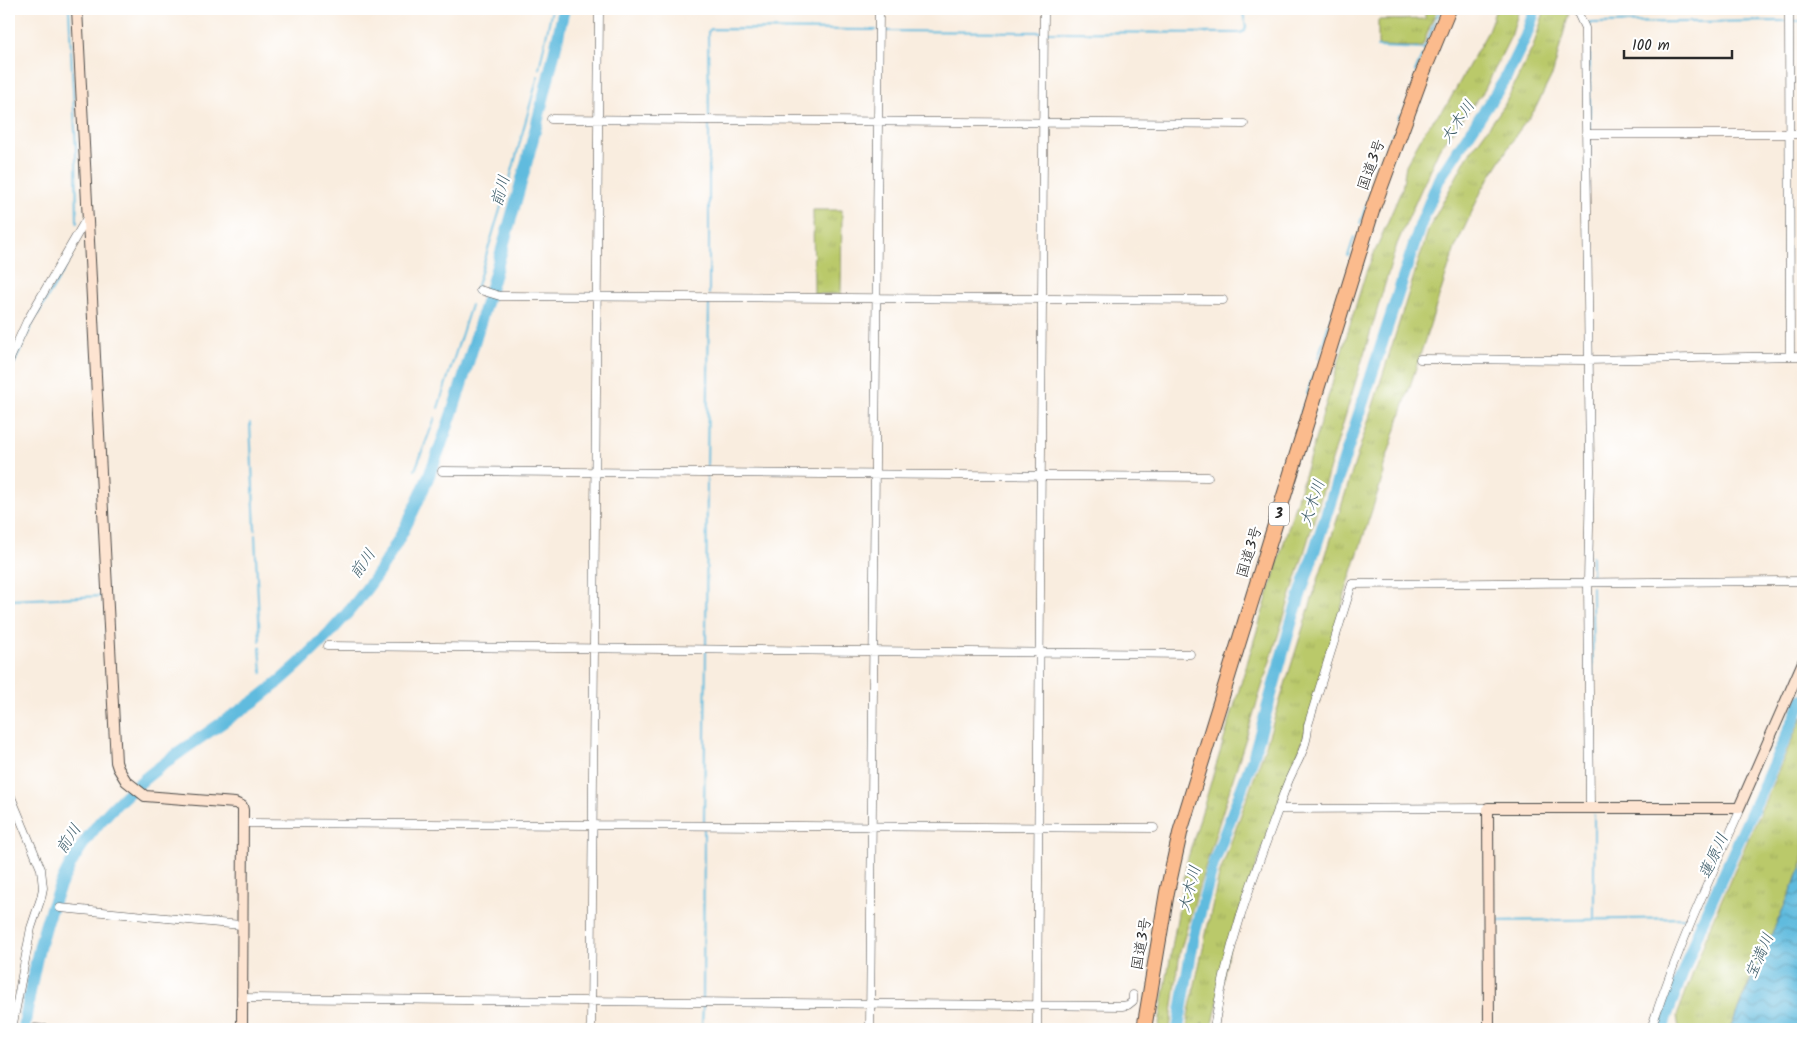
<svg xmlns="http://www.w3.org/2000/svg" width="1812" height="1038" font-family="Kalam,'Klee One',sans-serif">
<style>
.grass{fill:url(#grass-tufts);stroke:#727a4b}
.water{fill:url(#water-waves);stroke:#467384}
.lines{fill:none;stroke-linecap:round;stroke-linejoin:round}
.stream{stroke:#61bbde;stroke-width:2}
.river{stroke:#61bbde;stroke-width:12}
.street-casing{stroke:#4a4846;stroke-width:9}
.secondary-casing{stroke:#4a4846;stroke-width:12}
.highway-casing{stroke:#4a4846;stroke-width:16}
.street{stroke:#fff;stroke-width:8}
.secondary{stroke:#fde4d1;stroke-width:10}
.highway{stroke:#fbbb8d;stroke-width:14}
.labels{text-anchor:middle;dominant-baseline:central;stroke-width:4.5;stroke-linejoin:round;paint-order:stroke}
.shield{fill:#fff;stroke:#6b6b6b;stroke-width:1}
.shield-label{font-size:14px;font-weight:bold;fill:#2b2b2b}
.street-label{font-size:15px;fill:#2b2b2b;stroke:#fff}
.water-label{font-size:16px;font-style:italic;fill:#3e5d6a;stroke:#fff}
</style>
<defs>
<pattern id="grass-tufts" width="24" height="20" patternUnits="userSpaceOnUse" patternTransform="scale(1.25)"><rect width="24" height="20" fill="#bac96b"/><path d="M3 7l-1-3M5 7V3M7 7l1-3M15 17l-1-3M17 17v-4M19 17l1-3" fill="none" stroke="#a0ad5d"/></pattern>
<pattern id="water-waves" width="16" height="10" patternUnits="userSpaceOnUse" patternTransform="scale(1.25)"><rect width="16" height="10" fill="#61bbde"/><path d="M0 5q4-4 8 0t8 0" fill="none" stroke="#5098b4"/></pattern>
</defs>
<rect width="100%" height="100%" fill="#fff"/>
<filter id="ink" filterUnits="userSpaceOnUse"><feTurbulence type="fractalNoise" baseFrequency=".02" numOctaves="2"/><feDisplacementMap in="SourceGraphic" scale="10" xChannelSelector="R" yChannelSelector="G"/><feConvolveMatrix kernelMatrix="1 2 1 2 8 2 1 2 1" color-interpolation-filters="sRGB"/></filter>
<filter id="wash" filterUnits="userSpaceOnUse"><feTurbulence type="fractalNoise" baseFrequency=".0096" numOctaves="4" result="noise"/><feDisplacementMap in="SourceGraphic" scale="20" xChannelSelector="R" yChannelSelector="G"/><feGaussianBlur stdDeviation="1.12" result="paint"/><feColorMatrix in="noise" values="0 0 0 0 0 0 0 0 0 0 0 0 0 0 0 0 0 1.4 0 .05"/><feComposite in="paint" operator="in"/></filter>
<g filter="url(#wash)">
<rect width="100%" height="100%" fill="#f9eddf"/>
<path class="grass" d="M1425 9H1437L1422 47 1378 46V20L1425 19Z
M1496 9H1519L1512 34 1484 91 1439 149 1397 244 1305 550 1199 887 1180 952 1170 1029H1158L1187 861 1366 272 1402 189 1406 165 1427 127 1448 103 1487 33Z
M1545 9H1570L1553 73 1534 111 1518 132 1482 190 1455 248 1383 469 1384 473 1349 581 1303 740 1234 926 1212 1029H1206L1202 1022 1201 1029H1187L1188 1016 1219 875 1266 745 1429 228 1467 157 1504 106 1533 47Z
M813 210H842L841 294H814Z
M1802 717H1803V864L1764 953 1751 977 1730 1029H1679L1677 1016 1712 921Z"/>
<path class="water" d="M1803 864V1029H1730C1753 973 1779 919 1803 864Z"/>
<g class="lines">
<path class="stream" d="M69 9 76 151 77 223
M1792 21H1803
M880 31 1041 32
M1045 32 1240 33 1245 31 1246 26 1242 9
M1377 47 1424 49 1440 9
M539 69 552 9
M1415 72 1422 56
M709 119 708 32 711 29 876 30
M1398 119 1400 114
M1590 130V23L1785 21
M1590 138V166
M1387 150 1393 134
M509 182 538 76
M1360 223 1374 183
M1348 256 1354 237
M475 292 506 190
M709 294V124
M1318 358 1334 308
M9 375 33 322 71 258
M1307 394 1315 370
M438 408 471 305
M1301 413 1303 406
M250 423 255 530
M415 470 435 418
M707 471 709 299
M255 535 260 641
M1592 556V577
M1592 587 1593 742
M9 600 104 596
M706 646 707 476
M260 647 262 673
M1594 815V919
M704 824 706 651
M1696 919 1702 922
M1492 921 1689 918
M703 999 704 829
M702 1029 703 1004"/>
<path class="river" d="M24 1029C34 962 47 893 88 837 124 787 179 753 229 718 241 710 253 703 264 694 309 658 350 615 382 567 429 496 458 398 482 316 513 215 542 113 564 9
M1178 1029 1194 935 1213 865 1254 755 1292 620 1420 226 1439 179 1504 81 1526 36 1535 9
M1663 1029 1666 1017 1702 922 1803 699"/>
</g>
</g>
<g filter="url(#ink)">
<g class="lines">
<g class="street-casing">
<path id="street" d="M1576 9 1585 28V36L1590 471 1588 583 1590 808
M1789 9 1790 356
M551 119 1244 124
M1586 134H1803
M480 290 500 296 1223 300
M1420 359 1587 360 1803 356
M9 361 27 321 88 216
M442 471 1208 477
M327 646 1190 654
M9 792 41 869 43 888 41 898 31 928 12 1029
M1278 809 1488 808
M243 823 1154 828
M60 908 241 925
M241 998 1122 1006 1128 1005 1133 1001V995
M35 1028 49 1029
M591 1029 599 9
M870 1029 879 9
M1037 1029 1044 9
M1214 1029C1225 953 1251 882 1278 810 1282 797 1287 783 1293 771 1301 756 1308 741 1308 725L1352 584 1803 581
M1651 1029C1675 955 1707 884 1739 813V808"/>
</g>
<g class="secondary-casing">
<path id="secondary" d="M77 9 116 762 118 768 126 781 145 796 235 803 242 806 243 810 242 1029
M1489 1029 1488 808H1739L1803 662"/>
</g>
<g class="highway-casing">
<path id="highway" d="M1144 1029 1167 892 1181 829 1373 208 1421 77 1449 9"/>
</g>
<use href="#street" class="street"/>
<use href="#secondary" class="secondary"/>
<use href="#highway" class="highway"/>
</g>
</g>
<g class="labels">
<rect class="shield" x="1269" y="502.5" width="20" height="23" rx="4"/>
<g class="shield-label">
<text x="1279" y="514">3</text>
</g>
<g class="street-label">
<text transform="translate(1372 165) rotate(-70)">国道3号</text>
<text transform="translate(1250 552) rotate(-73)">国道3号</text>
<text transform="translate(1142 944) rotate(-80)">国道3号</text>
</g>
<g class="water-label">
<text transform="translate(1458 122) rotate(-56)">大木川</text>
<text transform="translate(501 191) rotate(-74)">前川</text>
<text transform="translate(1313 503) rotate(-72)">大木川</text>
<text transform="translate(363 564) rotate(-55)">前川</text>
<text transform="translate(69 839) rotate(-57)">前川</text>
<text transform="translate(1714 856) rotate(-65)">蓮原川</text>
<text transform="translate(1190 889) rotate(-75)">大木川</text>
<text transform="translate(1760 956) rotate(-66)">宝満川</text>
</g>
</g>
<rect width="1812" height="1038" fill="none" stroke="#fff" stroke-width="30"/>
<path d="M1624 50v8h108v-8" fill="none" stroke="#2b2b2b" stroke-width="2.5"/>
<text x="1632" y="50" font-size="15" fill="#2b2b2b" stroke="#ffffff" stroke-width="4" paint-order="stroke">100 m</text>
</svg>
